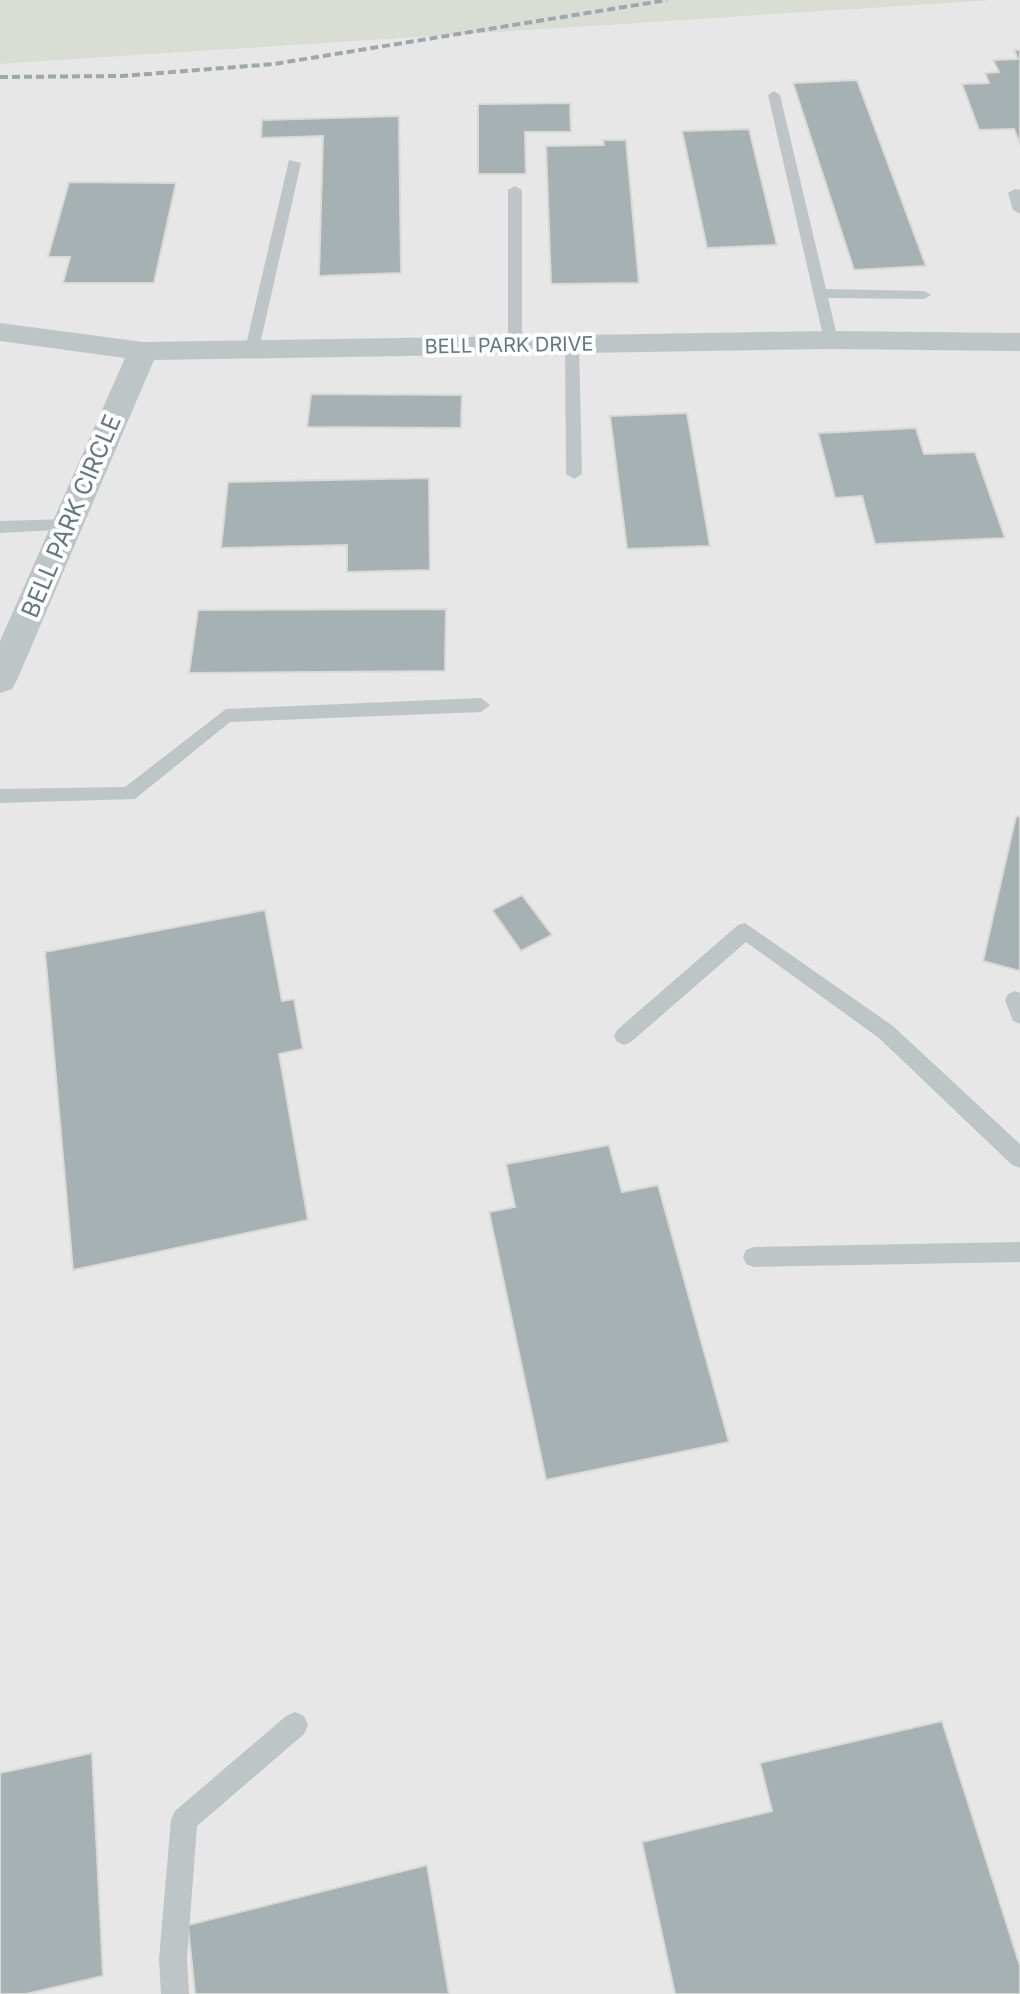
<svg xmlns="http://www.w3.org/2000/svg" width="1020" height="1994" font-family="Inter,sans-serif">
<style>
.built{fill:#e6e7e6}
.green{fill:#d9ddd4}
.building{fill:#a6b1b4;stroke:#dad9d7;stroke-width:2}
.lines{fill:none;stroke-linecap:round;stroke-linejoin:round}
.service{fill:#bec5c7;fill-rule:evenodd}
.minor{fill:#bec5c7;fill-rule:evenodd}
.rail{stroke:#9ea8ac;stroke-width:4;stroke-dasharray:8 4;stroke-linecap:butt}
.labels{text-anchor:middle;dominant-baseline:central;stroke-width:8;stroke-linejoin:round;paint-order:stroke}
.far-street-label{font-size:20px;fill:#637980;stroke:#fff}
.street-label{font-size:24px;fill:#637980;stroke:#fff}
</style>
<rect width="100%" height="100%" fill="#f8f7f5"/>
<path class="built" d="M997 0H1020V1994H0V64Z"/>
<path class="green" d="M0 0H997L0 64Z"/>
<path class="building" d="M1014 50H1020V144L1014 129 979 130 962 84 989 83 985 73 999 72 993 60 1018 59Z
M857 80 926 266 854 270 793 83Z
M570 103 571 132H525L526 174H478V104Z
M399 116 401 273 319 276 323 136 261 138 262 120Z
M749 129 777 245 707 248 682 131Z
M603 140H626L639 283 551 284 546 146 604 145Z
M69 182 176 183 154 283H63L70 257H48Z
M311 394 462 395 461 428 307 427Z
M687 413 710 546 627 549 610 416Z
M916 428 924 454 975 452 1005 538 875 544 862 496 835 498 818 433Z
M429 478 430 570 347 572V545L221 548 228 482Z
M446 609 445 671 189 673 198 610Z
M1016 816 1020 817V971L983 961Z
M522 895 552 935 521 951 492 910Z
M265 910 282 1001 294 999 303 1049 279 1054 308 1220 73 1270 45 952Z
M609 1145 622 1192 658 1185 729 1442 546 1480 489 1212 515 1207 506 1164Z
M942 1721 1020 1966V1994H675L642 1842 772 1811 760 1763Z
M92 1753 103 1976 26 1994H0V1773Z
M427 1865 449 1994H195L188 1925Z"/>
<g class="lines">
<path class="service" d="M774 91 780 95 826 289 924 291 931 295 924 299 828 298 838 340 831 345 824 340 768 95Z
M289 160 301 163 259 349 252 354 245 349Z
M515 186 522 190V345L515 350 508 345V190Z
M1015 189 1020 190V214L1013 210 1008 193Z
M572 339 579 344 582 474 574 479 566 474 565 344Z
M68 519 76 525 74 529 0 533V521Z
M481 698 490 705 481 712 230 722 135 799 0 803V789L125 787 226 709Z
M745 923 893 1026 1020 1144V1168L1012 1165 879 1038 746 942 631 1042 624 1045 617 1042 614 1036 617 1030 738 925Z
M1015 991 1020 993V1024L1013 1021 1005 1000 1008 994Z
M1020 1242V1262L754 1267 746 1264 743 1257 746 1250 754 1247Z
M295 1712 304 1716 308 1725 304 1734 197 1826 187 1959 189 1994H161L159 1959 171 1820 175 1811 286 1716Z"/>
<path class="minor" d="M0 323 143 342 831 331 1020 333V351L831 349 154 360 17 680 12 689 0 693V641L125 358 0 341Z"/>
<path class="rail" d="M0 77 122 76 274 64 667 0"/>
</g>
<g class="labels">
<g class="far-street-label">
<text transform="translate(509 345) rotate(-1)">BELL PARK DRIVE</text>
</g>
<g class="street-label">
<text transform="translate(71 516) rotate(-67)">BELL PARK CIRCLE</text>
</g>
</g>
</svg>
